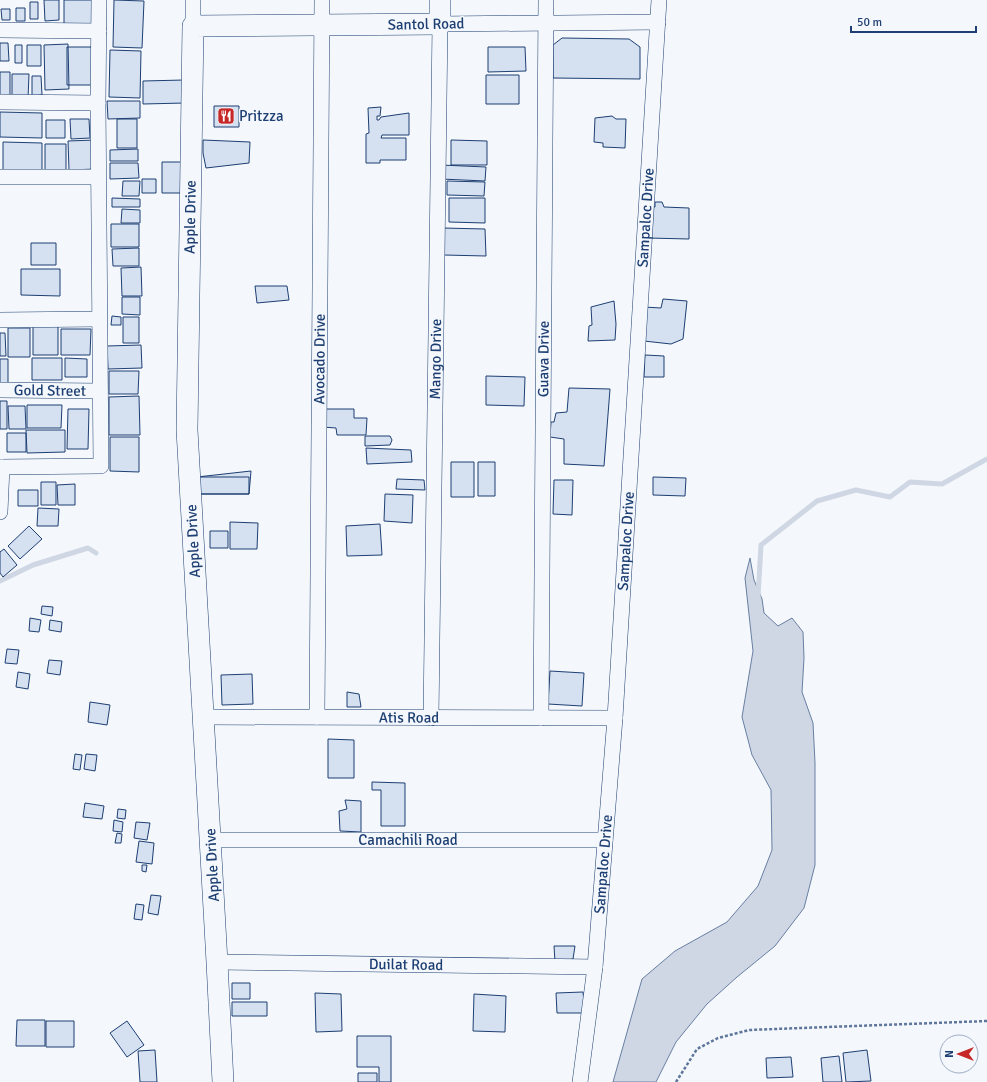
<svg xmlns="http://www.w3.org/2000/svg" width="987" height="1082" font-family="Signika,sans-serif">
<style>
.water{fill:#cfd7e4;stroke:#687fa3}
.lines{fill:none;stroke-linecap:round;stroke-linejoin:round}
.stream{stroke:#cfd7e4;stroke-width:5}
.building{fill:#d5e0f0;stroke:#1d3f73}
.street-casing{stroke:#1d3f73;stroke-width:16}
.secondary-casing{stroke:#1d3f73;stroke-width:22}
.path{stroke:#5e769c;stroke-width:2.5;stroke-dasharray:3 2;stroke-linecap:butt}
.street{stroke:#f4f7fb;stroke-width:15}
.secondary{stroke:#f4f7fb;stroke-width:21}
.labels{text-anchor:middle;dominant-baseline:central;stroke-width:3;stroke-linejoin:round;paint-order:stroke}
.street-label{font-size:15px;fill:#1d3f73;stroke:#f4f7fb}
.poi-label{font-size:15px;fill:#1d3f73;stroke:#f4f7fb;text-anchor:start}
</style>
<rect width="100%" height="100%" fill="#f4f7fb"/>
<path class="water" d="M750 558 754 580 762 599 764 613 778 626 792 618 803 632 804 658 802 692 813 723 815 763V865L804 908 775 946 737 977 707 1004 676 1042 656 1082H613L642 979 675 951 727 922 758 886 772 850 771 790 752 755 742 717 753 651 745 578Z"/>
<g class="lines">
<path class="stream" d="M0 581 33 565 88 548 96 553
M758 597 761 545 817 501 856 490 890 497 910 482 942 484 987 459"/>
</g>
<path class="building" d="M44 0H59V20L45 21Z
M64 0H93V24H64Z
M114 0 144 1 142 48 113 47Z
M30 2H38V19H30Z
M16 8H25V21H16Z
M1 9H10V20H2Z
M562 38 629 39 640 47V79L553 78V45Z
M0 43H8L9 61H0Z
M68 44 69 89 45 90 44 45Z
M15 45H22V63H15Z
M27 45H41V66H27Z
M67 47H93V85H67Z
M488 47H525L526 71 488 72Z
M110 50 141 51 140 98 109 97Z
M0 72H10V97H0Z
M12 74H29L28 99H12Z
M486 75H519V104H486Z
M32 76H41L42 95 32 96Z
M184 80 185 103 143 104V81Z
M107 101H140V118L108 119Z
M214 106H239V127H214Z
M381 107 380 116H377V120H379L381 117 409 113V135H382L381 138H406V160H380V163H366V134L369 133 368 108Z
M0 112 42 113V138L0 137Z
M612 116 616 119H626L625 148 603 147V143L594 142 595 118Z
M70 119H89L90 138 71 139Z
M117 119H137V148H117Z
M46 120H65V138H46Z
M95 140 96 169 69 170 68 141Z
M203 140 250 142 249 163 206 168 203 153Z
M451 140 487 141V165H451Z
M3 142 42 143V170H3Z
M45 144H66V170H45Z
M138 149V161H110V150Z
M162 162H188V193H162Z
M110 163H138L139 178 110 179Z
M441 165 486 167 485 181 441 179Z
M142 179H156V193H142Z
M123 181H140L139 196H122Z
M447 181 485 182 484 196 447 195Z
M112 198 140 199V207H112Z
M449 198H485V223L449 222Z
M655 202H662L664 207 689 208V239L648 238 650 207H655Z
M122 209 140 210V223H121Z
M111 224H139V247H111Z
M443 228 485 229 486 256 444 255Z
M31 243H56V265H31Z
M139 248V266H113L112 249Z
M141 267 142 296H122L121 268Z
M21 269H60V296L21 295Z
M255 286H287L289 300 257 303Z
M122 297H140V315L122 314Z
M663 299 687 301 683 339 671 344 644 341V307L661 308Z
M614 301 616 324 615 340 588 341 589 326 592 325 591 307Z
M112 316 121 317V325H111Z
M123 317H139V343H123Z
M33 325 58 326V355H33Z
M8 328H30V357H8Z
M61 329H91L90 355H61Z
M0 333H5L6 356H0Z
M141 345 142 368 108 369 107 346Z
M645 355 664 356V377H644Z
M32 358H62V380H32Z
M65 358 87 359V377H65Z
M0 359H8V385H0Z
M109 371H139L138 394H109Z
M486 376 525 377 524 406 486 405Z
M569 388 610 389 604 466 564 464V439L550 437 551 422H554L556 413 567 412Z
M139 396 140 435H109V397Z
M0 401H7V429H0Z
M27 405H62L61 428H27Z
M8 406H25L26 429H9Z
M68 409H89L88 449H67Z
M322 409H354V418H367L366 435H337L336 428 322 427Z
M26 430H65V452L27 453Z
M7 433H26V452H7Z
M365 436H390L392 440 390 445 365 446Z
M110 437H139V472L110 471Z
M366 448 411 450 412 462 367 464Z
M451 462H474V497H451Z
M478 462H495V496H478Z
M251 471 249 494H198L197 477Z
M197 477H249V494H198Z
M653 477 686 478 685 496 653 495Z
M397 479 424 480 425 490 396 489Z
M554 480H573L572 515 553 514Z
M41 482H56V505H41Z
M75 484V505H58L57 485Z
M18 490H38V506H18Z
M385 494 413 495 412 523 384 521Z
M38 508 59 509 58 526H37Z
M230 522 258 523 257 549H230Z
M380 524 382 555 347 556 346 526Z
M29 526 42 539 20 559 8 546Z
M210 531H228V548H210Z
M4 549 17 565 3 577 0 573V552Z
M42 606 53 607 52 616 41 614Z
M30 618 41 620 39 632 29 631Z
M50 620 62 622 61 632 49 630Z
M7 649 19 650 17 664 5 663Z
M49 660 62 661 60 675 47 673Z
M550 671 584 673 582 706 548 704Z
M18 672 30 674 28 689 16 687Z
M252 674 253 704 222 705 221 675Z
M347 692 359 694 361 707H347Z
M90 702 110 705 107 725 88 722Z
M328 739 354 740V778H328Z
M75 754 82 755 80 770 73 769Z
M86 754 97 755 95 771 84 769Z
M372 782 405 783V826H381V790H372Z
M345 800 361 801V832L340 831 339 811 347 809Z
M85 803 104 806 102 819 83 817Z
M118 809 126 810 125 819 117 818Z
M114 820 123 822 122 832 113 831Z
M136 822 150 823 147 840 134 838Z
M117 833 122 834 121 843H115Z
M139 841 154 843 152 864 136 862Z
M142 865H147L146 872 142 871Z
M151 895 161 896 158 915 148 913Z
M136 904 144 905 142 920 134 919Z
M554 946H575L573 959 555 962Z
M232 983H250V999H232Z
M583 992 585 1013H557L556 993Z
M315 993 341 994 342 1031 316 1032Z
M474 994 506 996 505 1032 473 1031Z
M232 1002H267V1016H232Z
M17 1020H45V1046H16Z
M46 1021H74V1047H46Z
M127 1021 144 1045 127 1057 110 1033Z
M357 1036H391V1082H379V1067H357Z
M155 1050 157 1082H140L138 1051Z
M867 1050 871 1081 846 1082 843 1053Z
M839 1056 842 1082H823L821 1058Z
M791 1057 793 1077 767 1078 766 1058Z
M358 1073H377V1082H358Z"/>
<g class="lines">
<g class="street-casing">
<g id="street">
<path d="M193 0V26"/>
<path d="M0 30 99 31"/>
<path d="M0 102 98 103"/>
<path d="M0 177H98"/>
<path d="M0 320 99 319"/>
<path id="s1" d="M0 390 100 391"/>
<path d="M0 467 101 466 98 103 99 0"/>
<path d="M0 512 2 467"/>
<path id="s2" d="M203 717 615 718"/>
<path id="s3" d="M317 717 322 0"/>
<path id="s4" d="M431 718 440 24 658 22"/>
<path id="s5" d="M541 718 546 0"/>
<path id="s6" d="M210 840H605"/>
<path id="s7" d="M217 962 595 967"/>
<path id="s8" d="M580 1082 595 967 615 718 659 0"/>
</g>
</g>
<g class="secondary-casing">
<g id="secondary">
<path id="s9" d="M223 1082 217 962 187 430 193 26 440 24V0"/>
</g>
</g>
<path class="path" d="M676 1082 697 1049 718 1038 749 1030 987 1021"/>
<use href="#street" class="street"/>
<use href="#secondary" class="secondary"/>
</g>
<defs>
<g id="restaurant-square" transform="scale(0.9)"><rect x="-9" y="-9" width="18" height="18" rx="4" fill="#c62828" stroke="#f4f7fb"/><path d="M-5-6h1v4h1v-4h1v4h1v-4h1v5L-1.5 .5V6h-2V.5L-5-1ZM5-6V6H3V1.5H1.5Q1.5-4 5-6Z" fill="#fff"/></g>
</defs>
<g fill-rule="evenodd">
<use href="#restaurant-square" x="226" y="116"/>
</g>
<g class="labels">
<g class="street-label">
<text transform="translate(426 24) rotate(-1)">Santol Road</text>
<text stroke="none"><textPath href="#s9" startOffset="866">Apple Drive</textPath></text>
<text stroke="none"><textPath href="#s8" startOffset="867">Sampaloc Drive</textPath></text>
<text stroke="none"><textPath href="#s3" startOffset="358">Avocado Drive</textPath></text>
<text stroke="none"><textPath href="#s4" startOffset="359">Mango Drive</textPath></text>
<text stroke="none"><textPath href="#s5" startOffset="359">Guava Drive</textPath></text>
<text stroke="none"><textPath href="#s1" startOffset="50">Gold Street</textPath></text>
<text transform="translate(193 541) rotate(-93)">Apple Drive</text>
<text stroke="none"><textPath href="#s8" startOffset="543">Sampaloc Drive</textPath></text>
<text stroke="none"><textPath href="#s2" startOffset="206">Atis Road</textPath></text>
<text stroke="none"><textPath href="#s6" startOffset="198">Camachili Road</textPath></text>
<text transform="translate(212 865) rotate(-93)">Apple Drive</text>
<text stroke="none"><textPath href="#s8" startOffset="219">Sampaloc Drive</textPath></text>
<text stroke="none"><textPath href="#s7" startOffset="189">Duilat Road</textPath></text>
</g>
<g class="poi-label">
<text x="239" y="116">Pritzza</text>
</g>
</g>
<g transform="translate(959 1054) rotate(270)"><circle r="19" fill="#f4f7fb" stroke="#9eadc5"/>
<path d="M0-3L7 15L0 10L-7 15Z" fill="#c62828"/>
<text y="-6" font-size="11" font-weight="bold" text-anchor="middle" fill="#1d3f73">N</text>
</g>
<path d="M851 26v6h125v-6" fill="none" stroke="#1d3f73" stroke-width="2"/>
<text x="857" y="26" font-size="12" fill="#1d3f73" stroke="#f4f7fb" stroke-width="3" paint-order="stroke">50 m</text>
</svg>
